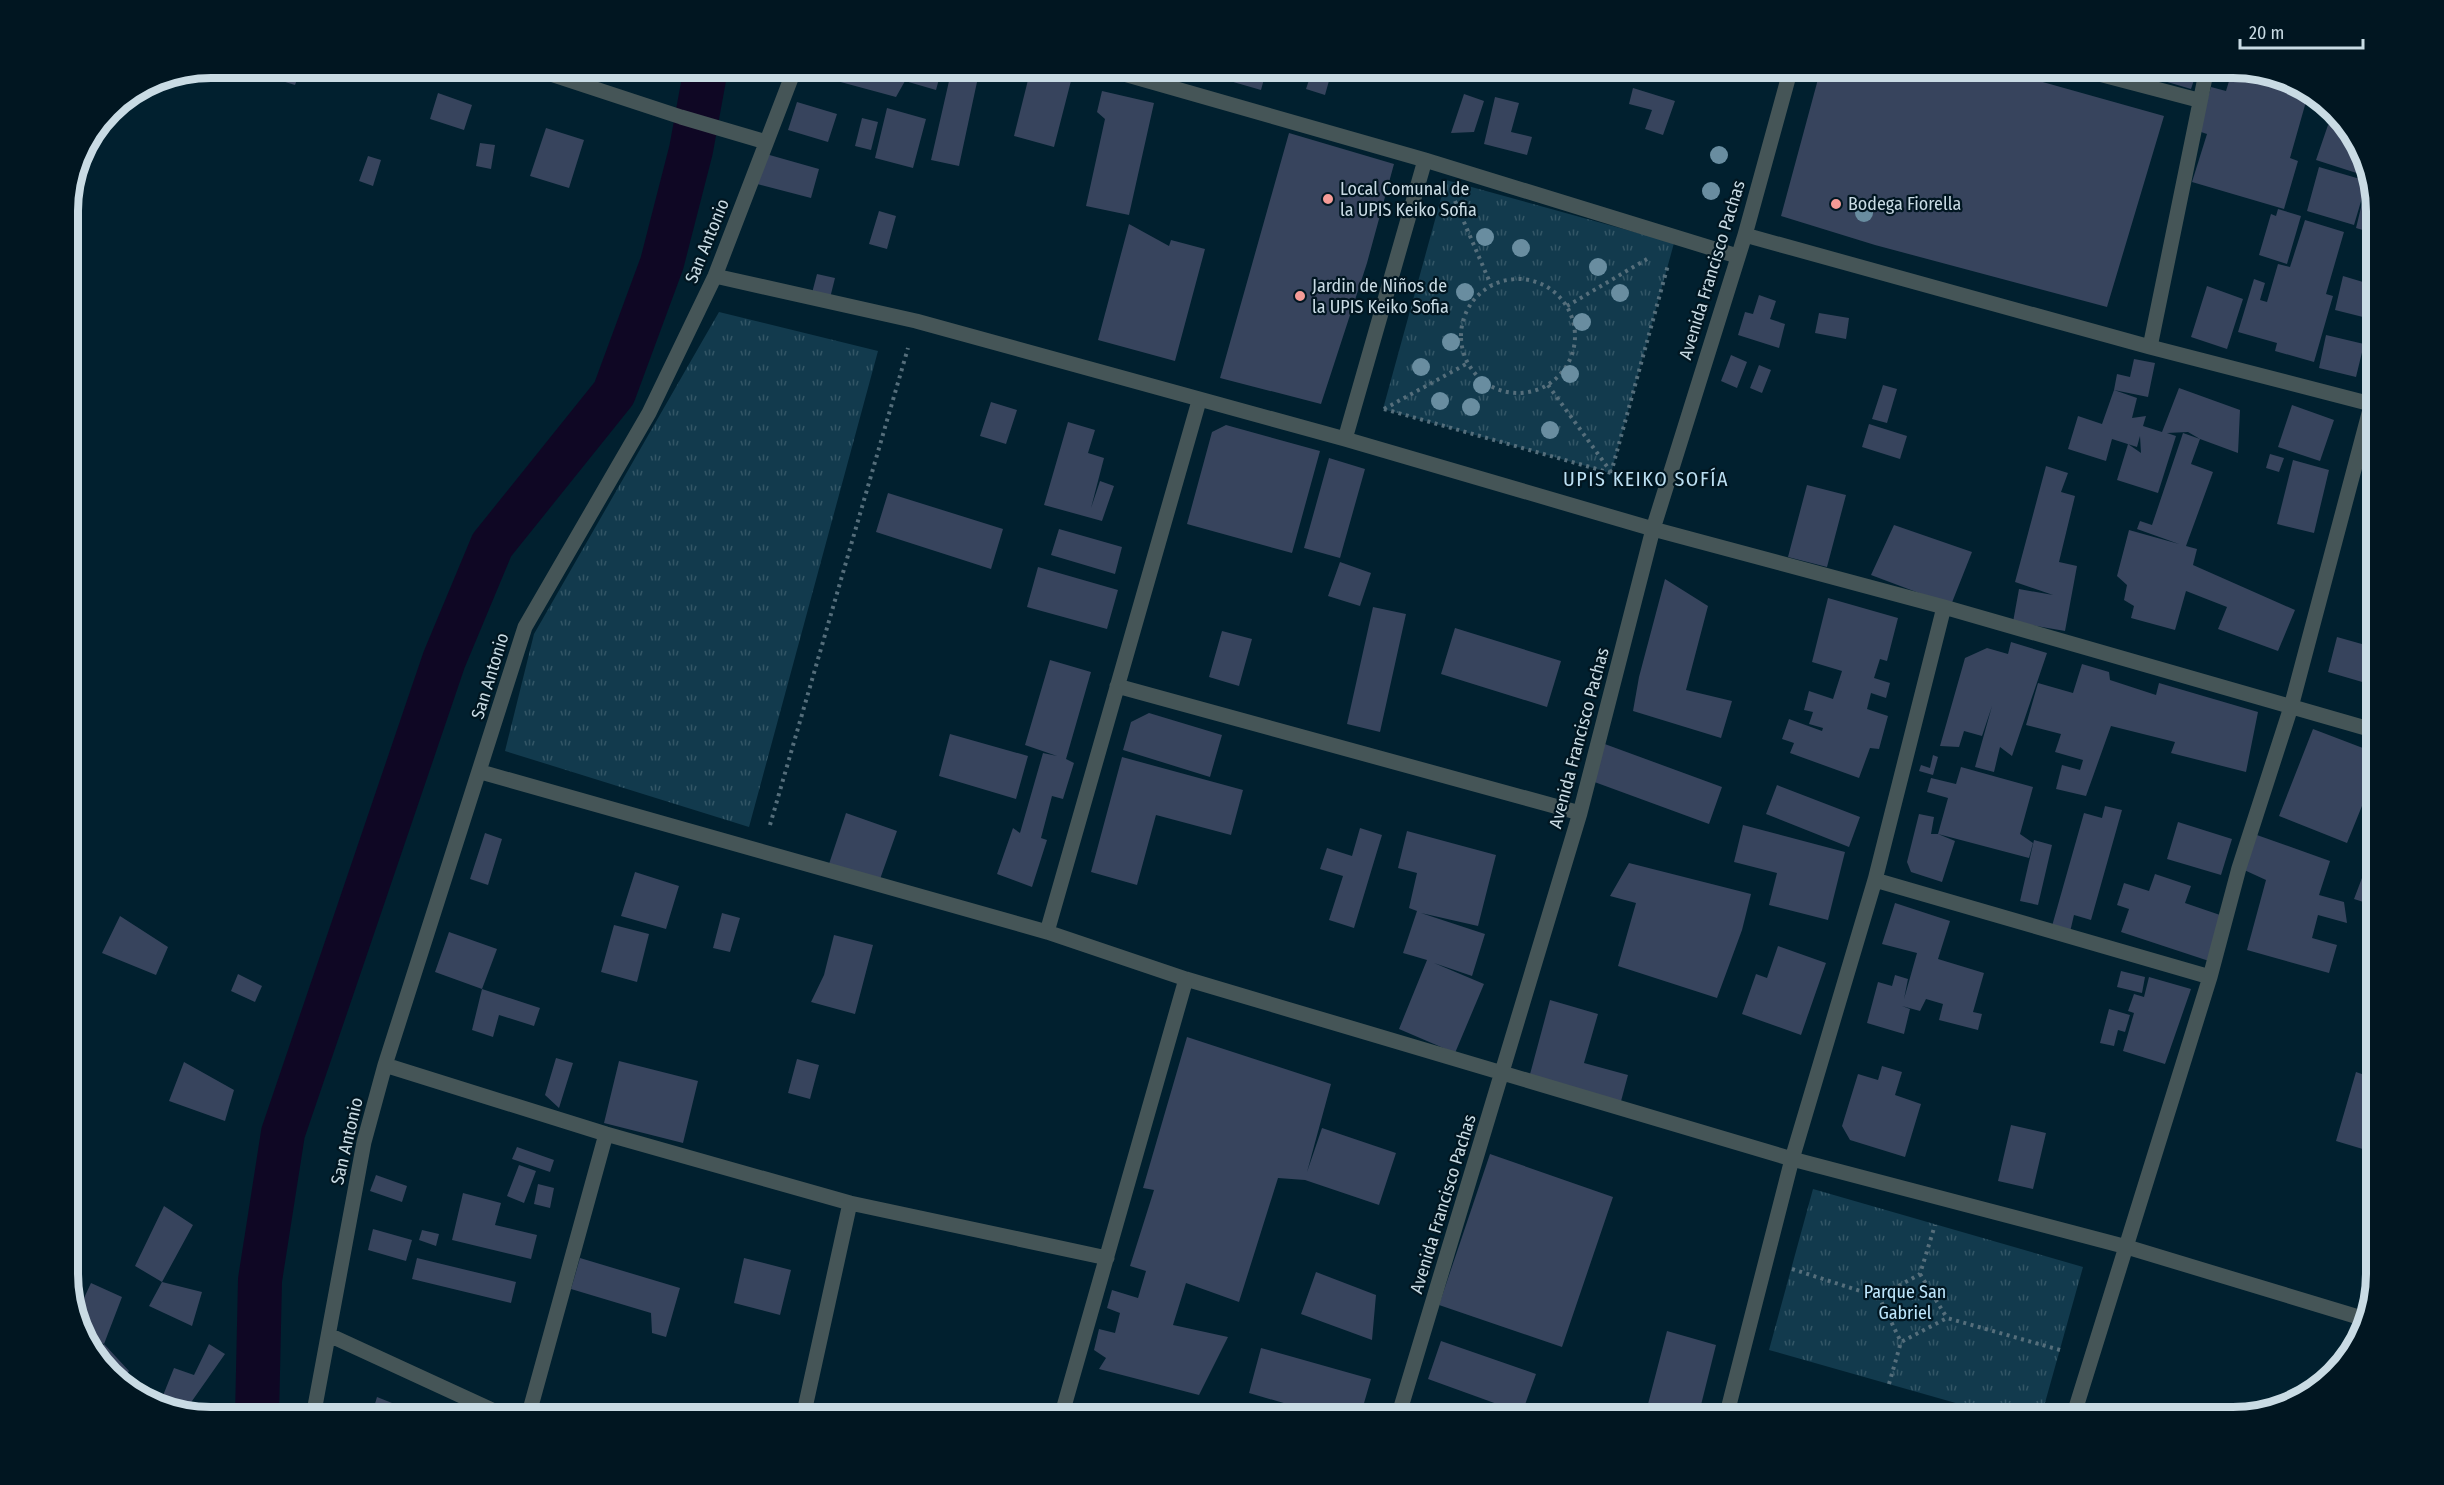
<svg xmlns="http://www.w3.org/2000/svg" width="2444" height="1485" font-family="'Fira Sans Condensed',sans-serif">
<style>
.park{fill:url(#park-tufts)}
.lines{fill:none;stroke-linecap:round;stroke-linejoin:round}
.canal{stroke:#0f0724;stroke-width:44}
.building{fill:#37445d}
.path{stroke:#556e7b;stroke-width:4;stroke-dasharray:3 4.5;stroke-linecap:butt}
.minor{stroke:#455557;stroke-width:15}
.tree{fill:#698da0}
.poi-dot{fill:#f59b97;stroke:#011621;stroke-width:2}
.labels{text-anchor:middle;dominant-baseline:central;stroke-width:4.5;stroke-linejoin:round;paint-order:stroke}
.poi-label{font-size:18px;fill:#c9dbe4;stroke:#011621;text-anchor:start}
.street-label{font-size:18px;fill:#c9dbe4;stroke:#011621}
.park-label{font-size:18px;fill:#bee7fd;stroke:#011621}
.neighbourhood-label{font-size:20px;letter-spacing:1.5px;fill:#bcdff2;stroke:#011621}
.rim{fill:none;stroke:#c9dbe4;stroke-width:8}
</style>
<defs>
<pattern id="park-tufts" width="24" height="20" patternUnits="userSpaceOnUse" patternTransform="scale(1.5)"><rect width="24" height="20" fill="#123a4d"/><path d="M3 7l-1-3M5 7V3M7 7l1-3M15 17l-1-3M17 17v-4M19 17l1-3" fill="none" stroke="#335666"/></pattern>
</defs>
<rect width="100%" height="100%" fill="#01202f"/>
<path class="park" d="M1446 180 1674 243 1611 473 1383 409Z
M719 312 878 351 749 827 505 751 534 634Z
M1813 1189 2083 1267 2041 1417H2005L1769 1350Z"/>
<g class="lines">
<path class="canal" d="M257 1417 260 1280 283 1133 444 660 492 545 614 393 662 263 691 150 706 68"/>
</g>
<path class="building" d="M261 68H301L295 85 259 74Z
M813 68H942L936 90 905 81 896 97 811 74Z
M952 68H980L959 166 931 160Z
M1031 68 1072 77 1054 147 1014 136Z
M1219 68H1267L1261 90 1216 77Z
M1313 68 1332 70 1325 95 1306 89Z
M1821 68H1993L2164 116 2107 307 1875 245 1781 216Z
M2120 68H2198L2191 89Z
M2233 68 2305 87 2309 91 2290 158 2298 161 2284 209 2192 182 2207 134 2198 131 2211 87 2226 91Z
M1633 88 1675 101 1663 135 1645 129 1652 110 1629 104Z
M1102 91 1154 103 1129 215 1086 206 1105 119 1097 112Z
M438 93 472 105 464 130 430 119Z
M1464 94 1484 101 1474 132 1451 133Z
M1495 97 1519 103 1511 132 1532 137 1527 155 1484 144Z
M797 102 837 114 828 142 788 130Z
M887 108 926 119 913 168 875 158Z
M862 118 878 122 871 150 855 146Z
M2328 125 2351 133 2357 139 2369 177 2316 160Z
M546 128 584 140 569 188 530 176Z
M1289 133 1394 164 1367 263 1321 404 1220 378Z
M480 143 495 145 491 169 476 166Z
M766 154 819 169 811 198 757 184Z
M368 156 381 160 373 186 359 181Z
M2319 167 2367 181 2354 225 2307 211Z
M2366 187 2372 189 2376 202V234L2356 228Z
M2278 209 2301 216 2287 264 2259 255 2271 214 2276 216Z
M879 211 896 216 887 249 869 244Z
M2305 220 2344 232 2326 294 2333 296 2314 362 2275 351 2277 343 2238 332 2254 279 2265 283 2260 300 2267 302 2278 264 2290 267Z
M1129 224 1169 246 1171 240 1205 249 1175 361 1098 340Z
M2372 246 2376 247 2375 320 2335 310 2343 276 2363 282Z
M817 274 835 278 830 298 812 293Z
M2207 286 2243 299 2227 349 2191 337Z
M1759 295 1776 301 1770 319 1785 324 1779 348 1738 335 1745 312 1753 314Z
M1819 313 1849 318 1846 339 1815 333Z
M2326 335 2364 344 2356 377 2319 368Z
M1731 355 1747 362 1737 388 1721 381Z
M2134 359 2155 363 2148 397 2114 390 2117 374 2130 377Z
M1759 365 1771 370 1762 393 1750 388Z
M1883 385 1897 389 1887 423 1872 419Z
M2179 388 2240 410 2238 453 2200 439 2191 464 2213 472 2186 546 2197 549 2193 565 2295 610 2278 651 2218 629 2227 607 2186 591 2175 630 2131 618 2134 606 2124 600 2127 585 2117 576 2129 530 2179 544 2137 529 2140 521 2152 525 2183 433 2200 439 2188 432 2167 433 2176 436 2158 493 2117 480 2128 444 2141 453 2140 436 2137 447 2112 439 2106 461 2068 449 2078 416 2102 424 2114 390 2137 398 2132 418 2146 416 2143 426 2162 432Z
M991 402 1017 410 1006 444 980 436Z
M2292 405 2334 420 2320 461 2278 447Z
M1068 422 1095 430 1088 453 1104 458 1091 508 1100 481 1114 486 1102 521 1044 505Z
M1869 424 1907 436 1900 459 1862 447Z
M1226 425 1320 451 1292 553 1187 524 1212 432Z
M2270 454 2284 458 2279 472 2266 468Z
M1329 458 1365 469 1340 558 1304 548Z
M2293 460 2329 470 2314 533 2277 524Z
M2046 466 2068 473 2061 492 2075 496 2059 562 2077 566 2065 631 2013 622 2019 589 2053 595 2015 582Z
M1807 485 1846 495 1827 567 1788 557Z
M888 493 1003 529 991 569 876 532Z
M1894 525 1972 552 1951 605 1871 575Z
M1059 529 1122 547 1115 574 1051 555Z
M2376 537V562L2369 560Z
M1340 562 1371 573 1360 606 1328 596Z
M1038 567 1118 590 1107 629 1027 607Z
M1665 579 1708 606 1686 690 1732 701 1721 738 1633 711 1639 677Z
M1828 598 1898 618 1887 661 1880 659 1874 678 1890 683 1886 698 1871 693 1867 709 1888 716 1879 749 1870 748 1859 778 1790 753 1794 743 1782 739 1789 719 1822 731 1823 728 1809 724 1813 712 1804 710 1809 691 1833 699 1842 671 1812 662Z
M1373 607 1406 614 1380 732 1347 724Z
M1455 628 1561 661 1547 707 1441 674Z
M1222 631 1252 639 1239 686 1209 677Z
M2337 637 2376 648V686L2328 672Z
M2011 642 2047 653 2012 756 2000 747 1994 772 1975 767 1992 706 1982 736 1964 731 1959 747 1940 746 1965 658 1987 648 2008 654Z
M1050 660 1091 672 1066 759 1074 763 1063 799 1052 796 1041 838 1047 840 1032 887 997 874 1013 828 1020 833 1043 753 1057 756 1025 745Z
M2082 664 2109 672 2110 680 2156 695 2159 683 2258 712 2246 772 2171 753 2175 742 2111 726 2086 796 2056 789 2062 765 2080 770 2083 760 2055 752 2061 734 2026 725 2038 683 2073 693Z
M1149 713 1222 735 1210 777 1123 750 1131 722Z
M2313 729 2376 753V791H2368L2347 843 2279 816Z
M950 734 1028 756 1016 799 939 776Z
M1602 743 1722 787 1709 824 1589 780Z
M1933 755 1938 757 1933 775 1919 771 1921 765 1930 768Z
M1122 757 1243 790 1231 835 1156 815 1137 885 1091 872Z
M1961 767 2033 787 2020 834 2033 843 2029 858 1938 834 1948 798 1927 792 1931 778 1956 784Z
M1777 785 1860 817 1849 847 1766 814Z
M2105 806 2122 810 2091 920 2074 915 2070 932 2052 926 2084 813 2102 818Z
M846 813 897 831 879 882 829 864Z
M1919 814 1934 817 1931 834H1938L1955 841 1942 882 1911 872 1907 862Z
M2178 822 2232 839 2221 875 2167 859Z
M1743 825 1845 852 1828 920 1769 905 1777 873 1734 862Z
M1360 828 1382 835 1354 928 1329 920 1343 876 1320 869 1327 848 1352 856Z
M1407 831 1496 855 1478 926 1421 913 1485 934 1472 976 1434 963 1484 984 1455 1053 1399 1029 1427 960 1403 953 1417 911 1409 908 1417 873 1398 868Z
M485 833 502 839 488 885 470 879Z
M2254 834 2330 861 2319 895 2344 902 2347 923 2318 915 2312 938 2337 945 2329 973 2247 950 2266 880 2242 869Z
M2034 840 2052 845 2038 905 2020 901Z
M2373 849 2376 850V906L2354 899Z
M1629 863 1751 894 1742 930 1717 998 1618 966 1636 903 1610 896Z
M635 872 679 886 666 929 621 916Z
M2155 874 2191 886 2185 903 2223 916 2209 961 2121 932 2129 909 2117 905 2124 883 2149 891Z
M1895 903 1950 921 1938 959 1984 973 1973 1012 1982 1014 1978 1030 1939 1020 1943 1004 1926 999 1920 1011 1902 1006 1910 1009 1904 1034 1867 1023 1878 982 1892 986 1895 975 1908 979 1904 999 1917 953 1882 944Z
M722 913 740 918 730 952 713 948Z
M120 916 168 947 156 975 102 953Z
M614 925 649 934 637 982 601 972Z
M449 932 497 949 482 989 435 972Z
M834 935 873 945 855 1014 811 1002 824 975Z
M1778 946 1826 963 1801 1035 1742 1014 1756 974 1767 978Z
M2121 971 2145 977 2142 993 2117 987Z
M238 974 262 986 255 1002 231 991Z
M2149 977 2191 989 2165 1064 2123 1051 2134 1013 2128 1011 2134 994 2144 997Z
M482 989 540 1008 534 1026 499 1015 493 1037 472 1030Z
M1550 1000 1598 1014 1584 1063 1628 1075 1620 1105 1529 1078Z
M2109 1009 2130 1015 2125 1032 2118 1030 2114 1046 2100 1043Z
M1187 1037 1331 1084 1307 1172 1322 1128 1396 1153 1379 1205 1305 1180 1278 1178 1239 1302 1186 1283 1173 1325 1228 1337 1199 1395 1099 1369 1106 1358 1094 1350 1099 1329 1115 1333 1120 1313 1107 1308 1112 1290 1138 1298 1146 1271 1130 1266 1154 1190 1143 1188Z
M556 1058 573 1063 559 1108 545 1095Z
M797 1059 819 1065 810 1099 788 1093Z
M619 1061 698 1081 683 1143 604 1123Z
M184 1062 234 1090 225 1121 169 1101Z
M1882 1066 1902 1072 1895 1095 1921 1104 1905 1157 1850 1140 1842 1126 1858 1074 1878 1080Z
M2356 1072 2376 1079V1153L2336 1141Z
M2011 1125 2046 1133 2033 1189 1998 1181Z
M517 1147 554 1160 550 1172 512 1159Z
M1490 1154 1613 1197 1562 1347 1439 1305Z
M519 1165 536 1171 524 1203 507 1196Z
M376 1175 407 1186 402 1202 370 1191Z
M538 1184 554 1188 550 1208 534 1204Z
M463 1193 501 1203 495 1225 537 1235 531 1259 452 1240Z
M164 1206 193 1225 162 1282 135 1266Z
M373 1229 412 1240 406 1261 368 1250Z
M422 1230 439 1234 436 1246 419 1240Z
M417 1258 516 1282 511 1303 412 1279Z
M580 1258 680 1288 666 1337 652 1333 651 1313 571 1289Z
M744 1258 791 1270 780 1315 734 1303Z
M1316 1272 1376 1295 1372 1340 1301 1314Z
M162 1282 202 1292 192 1326 149 1306Z
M91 1283 122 1297 104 1344 83 1332 77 1313Z
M1667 1331 1716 1345 1698 1417 1648 1404Z
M1441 1341 1536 1374 1522 1413 1428 1379Z
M104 1344 129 1371 122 1381 97 1356Z
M209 1344 225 1354 185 1411 160 1403 174 1368 194 1375Z
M1261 1348 1371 1379 1360 1417H1332L1249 1393Z
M377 1397 397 1405 395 1417H371Z"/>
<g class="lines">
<path class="path" d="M1455 201 1491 285
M1461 336a57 57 0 1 1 114 0a57 57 0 1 1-114 0Z
M1567 306 1647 259
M1548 385 1611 472
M1384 409 1611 473
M1384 409 1468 363
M1611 473 1668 265
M770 825 908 348
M1792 1269 1879 1297 1901 1342
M1920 1274 1947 1318
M1879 1297 1920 1274 1935 1225
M1889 1384 1901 1342 1947 1318 2060 1350"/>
<path class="minor" d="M532 68 681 117 766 142
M1103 68 1425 160 1737 256
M2076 68 2198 100
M1745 235 2150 347 2371 404
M715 276 916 321 1345 439 1653 529 1944 607 2376 731
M2150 347 2207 68
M1345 439 1425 160
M1117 686 1580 813
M481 772 1047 932 1186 979 1792 1159 2127 1247 2365 1319
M1875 880 2210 977
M1047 932 1199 401
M385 1065 606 1134 850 1203 1107 1258
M329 1335 507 1417
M313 1417 364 1142 385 1065 525 627 649 413 715 276 795 68
M528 1417 606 1134
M803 1417 850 1203
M1061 1417 1186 979
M1398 1417 1580 813 1653 529 1745 235 1791 68
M1726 1417 1792 1159 1875 880 1944 607
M2073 1417 2210 977 2239 868 2291 707 2376 387"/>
</g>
<g class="tree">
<circle cx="1719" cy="155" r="9"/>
<circle cx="1711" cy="191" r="9"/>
<circle cx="1864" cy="213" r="9"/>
<circle cx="1485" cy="237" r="9"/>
<circle cx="1521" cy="248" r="9"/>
<circle cx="1598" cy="267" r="9"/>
<circle cx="1465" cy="292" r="9"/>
<circle cx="1620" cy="293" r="9"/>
<circle cx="1582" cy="322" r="9"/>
<circle cx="1451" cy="342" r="9"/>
<circle cx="1421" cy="367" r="9"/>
<circle cx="1570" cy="374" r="9"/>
<circle cx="1482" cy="385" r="9"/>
<circle cx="1440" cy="401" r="9"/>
<circle cx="1471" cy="407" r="9"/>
<circle cx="1550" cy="430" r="9"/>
</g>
<g class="poi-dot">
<circle cx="1328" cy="199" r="6"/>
<circle cx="1836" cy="204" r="6"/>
<circle cx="1300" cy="296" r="6"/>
</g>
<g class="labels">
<g class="poi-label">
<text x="1340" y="189">Local Comunal de<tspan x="1340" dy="21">la UPIS Keiko Sofia</tspan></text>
<text x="1848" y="204">Bodega Fiorella</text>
<text x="1312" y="286">Jardin de Niños de<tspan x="1312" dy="21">la UPIS Keiko Sofia</tspan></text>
</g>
<g class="street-label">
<text transform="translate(707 241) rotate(-68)">San Antonio</text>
<text transform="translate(1712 270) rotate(-73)">Avenida Francisco Pachas</text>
<text transform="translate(490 676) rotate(-73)">San Antonio</text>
<text transform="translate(1579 738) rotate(-75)">Avenida Francisco Pachas</text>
<text transform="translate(347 1141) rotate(-77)">San Antonio</text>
<text transform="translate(1443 1204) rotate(-73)">Avenida Francisco Pachas</text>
</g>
<g class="park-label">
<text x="1905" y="1292">Parque San<tspan x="1905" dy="21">Gabriel</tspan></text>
</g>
<g class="neighbourhood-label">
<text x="1646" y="479">UPIS KEIKO SOFÍA</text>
</g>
</g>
<path d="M0 0H2444V1485H0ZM211 78H2233A133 133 0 0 1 2366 211V1274A133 133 0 0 1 2233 1407H211A133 133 0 0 1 78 1274V211A133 133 0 0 1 211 78Z" fill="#011621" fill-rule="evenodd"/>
<path class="rim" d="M211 78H2233A133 133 0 0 1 2366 211V1274A133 133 0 0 1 2233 1407H211A133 133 0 0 1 78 1274V211A133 133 0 0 1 211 78Z"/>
<path d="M2240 39v9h123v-9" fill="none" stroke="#c9dbe4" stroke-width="3"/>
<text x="2249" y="39" font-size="18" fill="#c9dbe4" stroke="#011621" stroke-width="4.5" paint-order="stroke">20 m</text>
</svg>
